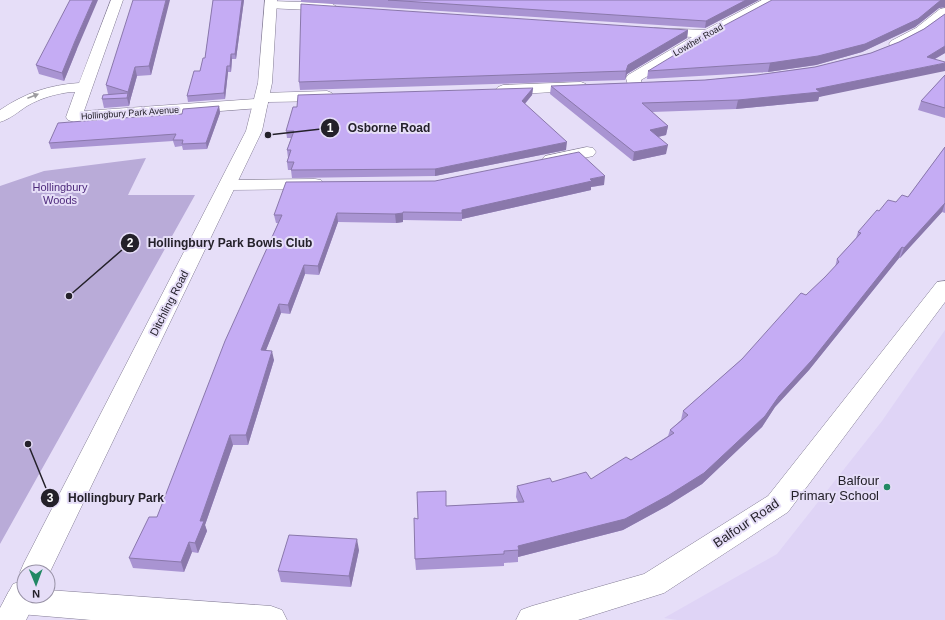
<svg xmlns="http://www.w3.org/2000/svg" width="945" height="620" font-family="Arial,sans-serif">
<style>
.built{fill:#dfd4f6}
.green{fill:#b9abd8}
.lines{fill:none;stroke-linecap:round;stroke-linejoin:round}
.street-casing{stroke:#837c94;stroke-width:1}
.secondary-casing{stroke:#837c94;stroke-width:1}
.street{fill:#fff;fill-rule:evenodd}
.secondary{fill:#fff;fill-rule:evenodd}
.wall{fill:#a994d2}
.shaded-wall{fill:#8a78ab}
.building{fill:#c5acf4;stroke:#8a78ab}
.oneway{fill:#9c9b9f}
.poi-dot{fill:#228864;stroke:#e6def8;stroke-width:1.5}
.labels{text-anchor:middle;dominant-baseline:central;stroke-width:4;stroke-linejoin:round;paint-order:stroke}
.far-street-label{font-size:9px;fill:#24212a;stroke:#e6def8}
.park-label{font-size:11px;fill:#4d297b;stroke:#e6def8}
.street-label{font-size:11px;fill:#24212a;stroke:#e6def8}
.near-poi-label{font-size:13px;fill:#24212a;stroke:#e6def8;text-anchor:end}
.near-street-label{font-size:13px;fill:#24212a;stroke:#e6def8}
.leader{fill:none;stroke:#24212a;stroke-width:1.5}
.callout-dot{fill:#24212a;stroke:#e6def8;stroke-width:1.5}
.mark-label{font-size:12px;text-anchor:middle;font-weight:bold;fill:#fff}
.callout-label{font-size:12px;text-anchor:middle;font-weight:bold;fill:#24212a;stroke:#e6def8;stroke-width:4;stroke-linejoin:round;paint-order:stroke}
</style>
<rect width="100%" height="100%" fill="#e6def8"/>
<path class="built" d="M945 330V620H677L664 618 777 554 882 421Z"/>
<path class="green" d="M146 158 128 195H195L0 544V186L44 171Z"/>
<g class="lines">
<g class="street-casing">
<path id="street" d="M111 0H123L84 111 255 99 257 95 262 93 327 91 332 93 335 96 332 99 327 101 268 102 267 106 261 108 74 122 68 120 66 117 75 92H71C55 94 41 98 27 106 18 112 10 119 0 122V110C25 93 49 85 79 83Z
M762 0H777L641 80 642 86 639 89H629L626 78 628 75 692 37 659 35 654 34 652 31 654 28 705 30Z
M271 1 331 3 337 7 331 11 267 8 265 5 267 2Z
M945 8V18C933 28 907 51 891 47L889 44 891 41 916 28 940 9Z
M581 82 586 84 589 87 586 90 503 95 498 93 495 90 498 87 503 85Z
M587 147 593 148 596 152 593 156 551 165 545 164 542 160 545 156Z
M315 179 321 180 324 184 321 188 315 189 228 190 222 189 219 185 222 181 228 180Z
M945 281V302L788 512 664 593 578 620H516L521 610 532 606 644 574 768 496 937 282Z
M20 588H24V596H48V590L271 606 282 610 287 620H91L20 614 9 611 4 601 9 591Z"/>
</g>
<g class="secondary-casing">
<path id="secondary" d="M265 0H277L272 83 262 131 48 576V572H24V596H38L26 620H0V608L13 584 24 580 20 572 24 563 246 131 258 83Z"/>
</g>
<use href="#street" class="street"/>
<use href="#secondary" class="secondary"/>
</g>
<path class="wall" d="M213 0H244L236 59H232L231 72H228L225 99 188 102 187 96 200 71 205 58Z
M301 0H759L705 28 301 2Z
M945 0V7L939 8 915 27 862 52 816 65 768 72 647 79 648 71Z
M167 9 151 75 137 76 130 101V100V102L129 106 104 108 102 99 109 94H108L106 85Z
M945 14V53L935 59 819 97 818 101 736 109 652 112 668 126 666 135 658 137 666 154 633 161 550 94 551 86 705 80 757 75 815 67 871 53 899 42 924 29Z
M688 30 687 38 627 74 625 80 300 90 299 82Z
M77 49 64 81 39 74 36 65Z
M945 75V118L918 110 921 101Z
M533 88 532 95 525 104 566 150 435 176 292 178 291 170H288L287 162 288 158 287 150 291 138H287L286 131Z
M219 106 220 113 207 149 183 150 182 146 175 147 173 141 51 149 49 143 97 120 124 113 125 118 182 114Z
M945 147V213L942 212 900 258H899L809 370 775 407 762 427 702 484 667 506 623 530 518 557V562L504 563V566L416 570 415 559 418 519 446 506 518 502 516 497 517 486 591 479 631 460 668 436 670 430 681 420 683 411 742 359 835 267 837 259 856 238 858 232 879 211 896 202 908 197Z
M604 185 591 187V190L462 219V221L403 220V222L396 223 338 222 319 275 305 274 290 314 281 313 266 350 274 360 248 445H233L205 525 207 531 198 553 192 552 184 572 133 568 129 558 157 517 278 223H276L274 215Z
M359 550 351 587 281 582 278 571Z"/>
<path class="shaded-wall" d="M93 0H98L77 49 64 81 62 73 75 41Z
M166 0H170L151 75 149 66Z
M242 0H244L236 59 235 54Z
M746 0H759L705 28 706 21Z
M941 0H945V7L939 8 915 27 862 52 816 65 768 72 770 63Z
M688 30 687 38 627 74 625 80 626 71 628 65Z
M945 46V53L924 65 927 57Z
M231 54 232 59 231 72 230 66Z
M945 63V71L819 97 818 101 736 109 738 100 816 89Z
M227 66 228 72 225 99 224 93Z
M135 67 137 76 130 101 128 92Z
M533 88 532 95 521 108 522 101Z
M128 93 130 102 129 106 127 98Z
M219 106 220 113 207 149 206 143Z
M668 126 666 135 649 139 650 130Z
M567 142 566 150 435 176V169Z
M668 145 666 154 633 161 634 152Z
M605 176 604 185 591 187V190L462 219V221V210L590 179Z
M945 203 942 212 900 258 904 248Z
M403 212V222L396 223 395 214Z
M337 213 338 222 319 275 318 266Z
M902 247 899 258 809 370 775 407 762 427 702 484 667 506 623 530 518 557V546L779 396Z
M304 265 305 274 290 314 288 305Z
M279 304 281 313 262 360 261 350Z
M272 351 274 360 248 445 246 435Z
M230 435 233 445 205 525 207 531 198 553 195 543 200 521Z
M357 539 359 550 351 587 349 576Z
M189 542 192 552 184 572 181 562Z"/>
<path class="building" d="M70 0H93L75 41 62 73 36 65Z
M133 0H166L149 66 135 67 128 92 106 85Z
M213 0H242L235 54H231L230 66H227L224 93 187 96 194 71H200L203 58H205Z
M388 0H746L706 21Z
M772 0H945H941L918 19 865 44 818 56 770 63 648 71 714 31Z
M301 4 688 30 628 65 626 71 299 82Z
M945 14V46L927 57 945 62V63L816 89 820 92 738 100 642 103 668 126 650 130 668 145 634 152 551 86 705 80 757 75 815 67 871 53 899 42 924 29Z
M945 75V108L921 101Z
M533 88 522 101 567 142 435 169 291 170 294 162H287L291 150H287L294 131H286L293 107H297L298 95Z
M128 93 127 98 102 99 103 95Z
M219 106 206 143 182 144 183 140H173L176 134 49 143 58 123 97 120 98 115 124 113 122 118 182 114 183 109Z
M945 147V203L904 248 902 247 812 360 779 396 765 416 704 473 669 495 625 519 518 546 519 550 504 551V554L415 559 414 518 418 519 417 492 446 491V506L524 502 517 486 550 478 552 482 586 472 591 479 626 457 631 460 674 433 670 430 688 415 683 411 742 359 801 293 806 295 825 277 839 262 837 259 861 233 858 232 877 210 879 211 888 200 896 202 902 195 908 197Z
M579 152 605 176 590 179 592 181 462 210V213L403 212V213L395 214 337 213 318 266 304 265 288 305 279 304 261 350 272 351 246 435H230L200 521H204L195 543 189 542 181 562 129 558 149 517H157L225 341 282 215H274L286 182 435 181Z
M289 535 357 539 349 576 278 571Z"/>
<defs><path id="oneway-solid" d="M-6-.8H1V-3.2L6.5 0L1 3.2V.8H-6Z"/></defs>
<use class="oneway" href="#oneway-solid" transform="translate(33 96) rotate(-21)"/>
<circle class="poi-dot" cx="887" cy="487" r="4"/>
<g class="labels">
<g class="far-street-label">
<text transform="translate(698 40) rotate(-30)">Lowther Road</text>
<text transform="translate(130 113) rotate(-4)">Hollingbury Park Avenue</text>
</g>
<g class="park-label">
<text x="60" y="187">Hollingbury<tspan x="60" dy="13">Woods</tspan></text>
</g>
<g class="street-label">
<text transform="translate(169 303) rotate(-63)">Ditchling Road</text>
</g>
<g class="near-poi-label">
<text x="879" y="480">Balfour<tspan x="879" dy="15">Primary School</tspan></text>
</g>
<g class="near-street-label">
<text transform="translate(746 523) rotate(-34)">Balfour Road</text>
</g>
</g>
<path class="leader" d="M268 135L330 128M69 296L130 243M28 444L50 498"/>
<g class="callout-dot">
<circle cx="268" cy="135" r="4"/>
<circle cx="69" cy="296" r="4"/>
<circle cx="28" cy="444" r="4"/>
<circle cx="330" cy="128" r="10"/>
<circle cx="130" cy="243" r="10"/>
<circle cx="50" cy="498" r="10"/>
</g>
<g class="mark-label">
<text x="330" y="132">1</text>
<text x="130" y="247">2</text>
<text x="50" y="502">3</text>
</g>
<g class="callout-label">
<text x="389" y="132">Osborne Road</text>
<text x="230" y="247">Hollingbury Park Bowls Club</text>
<text x="116" y="502">Hollingbury Park</text>
</g>
<g transform="translate(36 584) rotate(179)"><circle r="19" fill="#e6def8" stroke="#9892a6"/>
<path d="M0-3L7 15L0 10L-7 15Z" fill="#228864"/>
<text y="-6" font-size="11" font-weight="bold" text-anchor="middle" fill="#24212a">N</text>
</g>
</svg>
